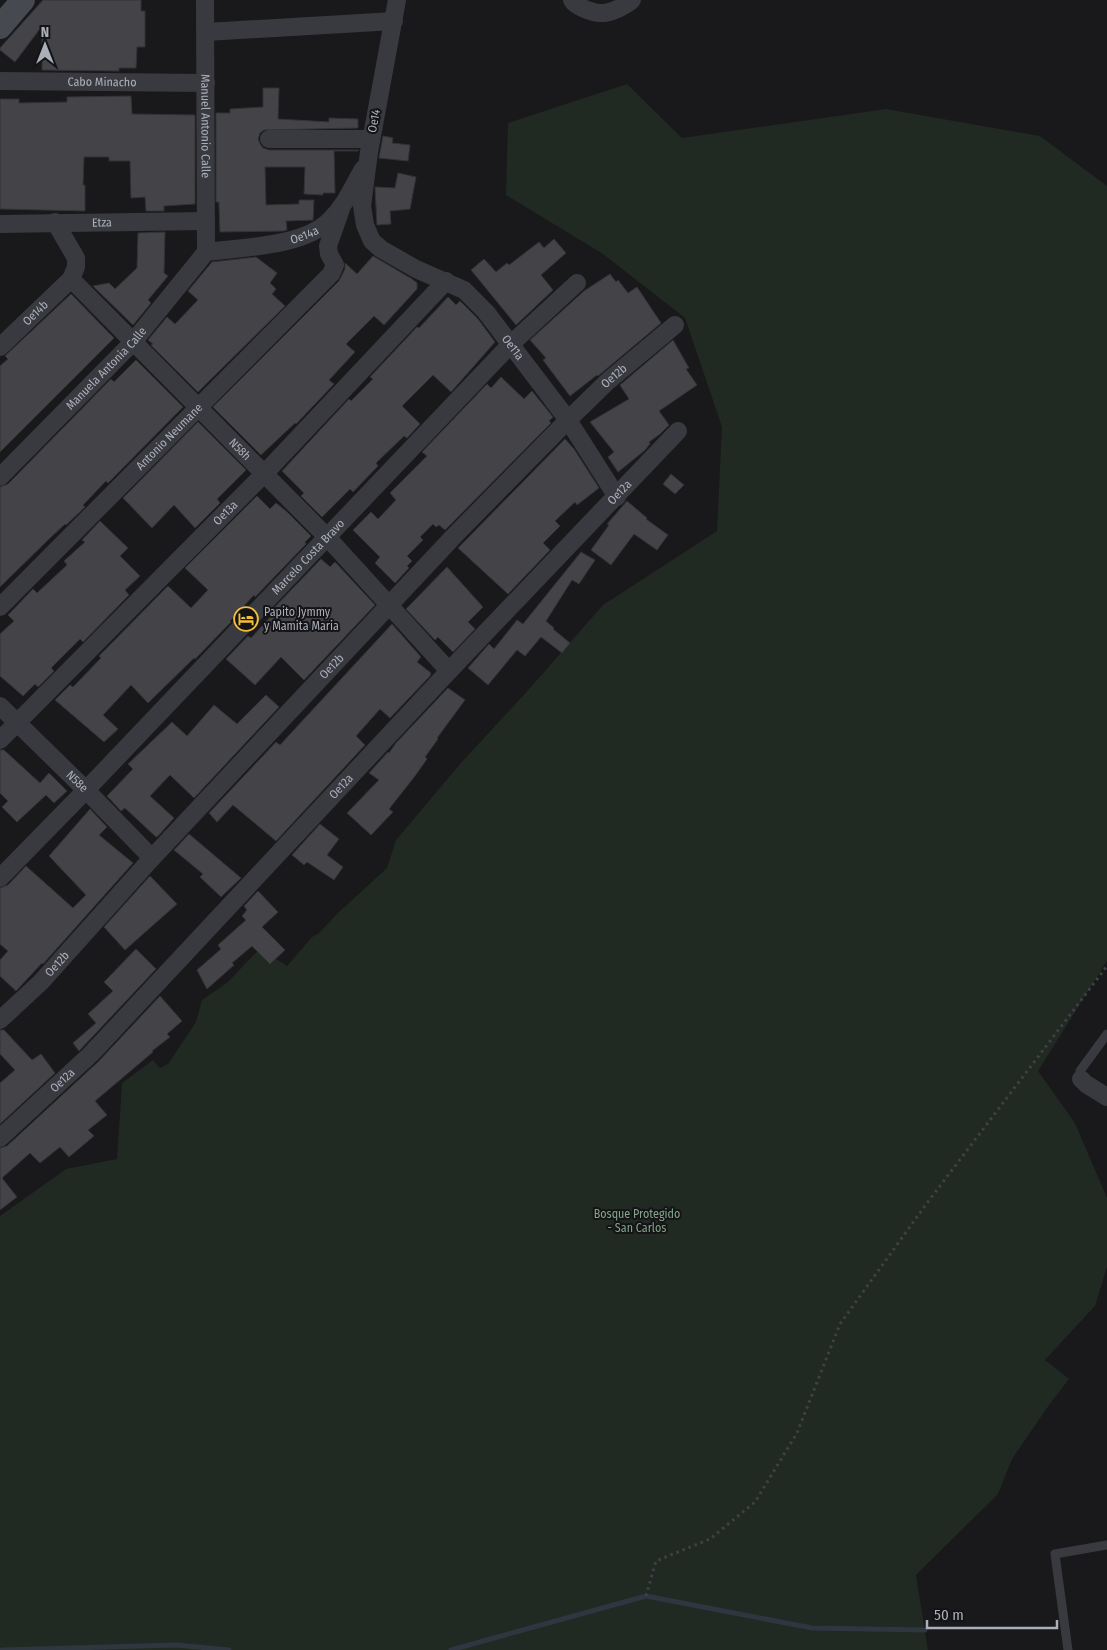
<svg xmlns="http://www.w3.org/2000/svg" width="1107" height="1650" font-family="'Fira Sans Condensed',sans-serif">
<style>
.green{fill:#202922}
.lines{fill:none;stroke-linecap:round;stroke-linejoin:round}
.stream{stroke:#2e363f;stroke-width:5}
.building{fill:#434348;stroke:#333237}
.path{stroke:#3f4147;stroke-width:3;stroke-dasharray:2.5 4;stroke-linecap:butt}
.lane{stroke:#393a40;stroke-width:9}
.street{stroke:#393a40;stroke-width:18}
.secondary{stroke:#474950;stroke-width:24}
.labels{text-anchor:middle;dominant-baseline:central;stroke-width:4;stroke-linejoin:round;paint-order:stroke}
.street-label{font-size:12px;fill:#abafba;stroke:#141316}
.poi-label{font-size:12px;fill:#abafba;stroke:#141316;text-anchor:start}
.park-label{font-size:12px;fill:#82a587;stroke:#141316}
</style>
<rect width="100%" height="100%" fill="#19181b"/>
<path class="green" d="M627 84 682 138 886 109 1040 136 1107 186V961L1038 1071 1075 1123 1107 1198V1267L1095 1306 1045 1360 1069 1379 1049 1405 1012 1459 998 1494 916 1575 928 1650H0V1216L66 1169 117 1159 122 1083 153 1060 160 1068 168 1064 196 1022 202 1000 228 982 260 948 287 966 312 937 318 934 339 912 387 868 396 840 460 764 530 688 603 605 717 531 722 427 685 318 603 254 506 195 508 123Z"/>
<g class="lines">
<path class="stream" d="M2 1650 176 1645 229 1650
M451 1650 646 1596 812 1628 925 1630"/>
</g>
<path class="building" d="M43 0H141V11H145V47H137L136 68H119V71L42 70V26L15 62 0 50V48Z
M263 88H279L278 119 329 122V118L358 119V128L264 130 260 133 258 139 260 144 263 148 269 150H359L358 151H334L335 193H323V195L304 194 305 167H265L266 205 299 204V200H314L313 220 286 221 287 230 283 231 220 232 219 205V202H216V113H230V109L263 107Z
M131 96 132 114 195 115V204L164 206V211H146L145 197 131 198 130 161H109V157H84L83 185H85V211L0 209V99H19V103L67 102V97Z
M383 136 393 138 392 143 410 145 408 161 379 158Z
M398 173 416 177 410 209 390 211 391 224 377 225 375 187 395 188Z
M165 232 164 273 168 276 148 300 151 303 133 325 93 286 109 283 115 289 137 268 138 233Z
M554 239 566 253 541 275 553 290 516 325 471 270 484 259 496 272 507 263 509 265 539 242 544 248Z
M373 256 412 279 417 283V289L384 325 374 316 346 344 355 352 329 380 334 384 296 424 295 423 261 455 213 407 339 281 345 269V263L357 274Z
M256 257 277 273 270 283 276 289 272 294 285 306 198 392 151 345 153 344 148 340 167 317 175 324 198 300 188 291 212 262Z
M610 274 616 282 618 280 628 293 637 287 661 323 598 376 597 375 570 396 543 360 546 358 530 340 584 291Z
M71 294 114 338 0 452V366L8 359 5 356Z
M448 297 456 305 460 301 478 319 495 342 451 392 433 375 402 406 420 424 407 438 404 436 376 463 378 466 353 492 350 489 322 517 301 496 304 493 282 471 349 399 351 401 373 379 370 377 417 327 419 328Z
M673 340 689 368 686 369 697 385 659 411 669 425 660 434 649 442 650 444 644 451 618 472 608 457 614 452 590 422 629 399 620 385Z
M136 360 183 407 108 483 106 481 83 505 85 507 66 525 65 524 49 539 0 587V487L8 484 111 379 114 382Z
M501 377 524 399 532 391 553 417 549 421 551 423 445 530 439 525 436 527 433 524 420 537 423 540 407 556 412 561 407 566 409 568 395 583 375 563 380 557 353 530 371 512 378 519 396 500 390 493 427 456 422 452 487 384 491 388Z
M198 422 246 470 217 499 220 503 195 528 174 505 152 528 123 498Z
M565 439 574 449 599 488 577 505 575 502 555 521 560 526 543 543 550 550 508 594 458 548Z
M671 474 684 485 675 494 663 484Z
M257 496 270 509 276 503 286 511 311 536 305 542 306 544 255 597 254 595 230 621 231 622 195 659 194 658 148 703 131 685 103 715 118 729 104 742 55 700 70 685 73 687 101 658 99 656 168 586 191 608 208 590 185 568Z
M627 501 647 518 646 519 668 535 657 550 634 534 611 565 591 550 609 525 607 524Z
M100 521 128 548 120 556 140 576 125 590 129 595 83 642 80 639 51 668 54 671 38 687 35 684 23 696 0 676V634L14 621 8 615 33 589 37 593 67 565 64 561 85 542 82 540Z
M581 552 595 560 579 584 572 580 546 621 554 628 553 629 570 643 562 653 541 637 525 656 517 650 488 685 468 668 489 644 494 649 517 620 523 624Z
M321 559 330 567 335 562 375 605 304 680 281 657 255 685 226 659 248 636 251 638 273 614 270 612Z
M447 567 483 607 468 622 475 629 453 652 438 637 435 640 406 609Z
M392 624 421 657 417 662 431 673 430 676 390 718 380 709 356 736 365 745 276 841 233 805 217 822 209 813 276 742 280 745Z
M448 688 465 700 437 738 438 739 425 757 427 759 415 776 389 809 393 812 371 835 347 813 379 780 369 773 388 752 389 753 396 743Z
M266 695 279 707 194 798 170 775 150 796 174 818 158 836 156 837 125 808 121 811 107 796 133 769 128 764 172 722 187 736 214 705 237 724Z
M0 750H4L40 783 49 773 67 791 54 803 46 795 17 822 2 807 8 801 0 793Z
M90 809 107 827 99 835 133 863 43 964 42 963 16 991 0 976V960L8 951 0 944V888L8 885 26 866 73 908 86 895 49 856Z
M320 824 339 839 327 855 343 867 334 880 307 862 304 865 292 855Z
M189 834 241 878 221 897 200 877 203 874 174 850Z
M150 876 177 904 125 950 104 927Z
M258 891 278 912 262 927 285 950 270 964 252 946 232 963 234 965 207 989 197 970 221 949 218 945 246 920 242 916 247 910 244 906Z
M136 949 156 969 79 1051 73 1043 96 1023 88 1014 113 991 104 982Z
M160 996 182 1021 167 1034 170 1037 152 1051 153 1052 95 1101 107 1115 88 1130 94 1136 69 1157 60 1147 40 1163 30 1153 2 1178 17 1197 0 1210V1148L7 1146 98 1062Z
M0 1030H4L32 1060 41 1054 55 1073 0 1124V1083L15 1070 0 1054Z"/>
<g class="lines">
<path class="path" d="M646 1596 656 1561 710 1539 755 1502 797 1433 840 1324 927 1203 1107 966"/>
<path class="lane" d="M1081 1079 1080 1071 1107 1034
M1068 1650 1055 1554 1107 1545"/>
<g class="street">
<path id="s1" d="M205 0 206 252"/>
<path id="s2" d="M397 0 369 152 362 206 365 225 372 241 381 249 416 269 464 290 486 312 568 420 617 497"/>
<path d="M572 0C575 6 592 13 600 13 609 14 626 6 632 0"/>
<path d="M206 32 394 21"/>
<path id="s3" d="M0 81 206 83"/>
<path d="M269 139H371"/>
<path id="s4" d="M0 224 206 221"/>
<path id="s5" d="M206 252C243 247 303 247 330 220 345 206 353 186 363 169"/>
<path id="s6" d="M71 279 327 537 449 671"/>
<path id="s7" d="M0 347 71 279 76 267V258L55 222"/>
<path id="s8" d="M0 477 133 342 206 252"/>
<path id="s9" d="M0 607 331 274 335 265 329 254 328 246 342 206"/>
<path id="s10" d="M0 706 86 790 152 858"/>
<path id="s11" d="M0 740 264 474 446 281"/>
<path id="s12" d="M0 878 86 790 511 344 577 283"/>
<path id="s13" d="M0 1020 41 982 152 858 454 536 568 420 608 381 675 325"/>
<path d="M1081 1079 1086 1084 1107 1097"/>
<path id="s14" d="M0 1138 91 1054 449 671 678 431"/>
</g>
<path class="secondary" d="M0 27 23 0"/>
</g>
<defs>
<g id="hotel-ring" transform="scale(1.25)"><circle r="9.5" fill="#141316" stroke="#f1bf3a" stroke-width="1.5"/><path d="M-6-4.5h1.5V1H6V5H4.5V3h-9V5H-6ZM-4 0a1.8 1.8 0 1 1 3.6 0ZM.5 0V-2.5h3Q6-2.5 6 0Z" fill="#f1bf3a"/></g>
</defs>
<g fill-rule="evenodd">
<use href="#hotel-ring" x="246" y="619"/>
</g>
<g class="labels">
<g class="street-label">
<text stroke="none"><textPath href="#s3" startOffset="102">Cabo Minacho</textPath></text>
<text transform="translate(374 121) rotate(-79)">Oe14</text>
<text stroke="none"><textPath href="#s1" startOffset="126">Manuel Antonio Calle</textPath></text>
<text stroke="none"><textPath href="#s4" startOffset="102">Etza</textPath></text>
<text stroke="none"><textPath href="#s5" startOffset="100">Oe14a</textPath></text>
<text stroke="none"><textPath href="#s7" startOffset="49">Oe14b</textPath></text>
<text stroke="none"><textPath href="#s2" startOffset="426">Oe11a</textPath></text>
<text stroke="none"><textPath href="#s8" startOffset="152">Manuela Antonia Calle</textPath></text>
<text stroke="none"><textPath href="#s13" startOffset="890">Oe12b</textPath></text>
<text stroke="none"><textPath href="#s9" startOffset="240">Antonio Neumane</textPath></text>
<text stroke="none"><textPath href="#s6" startOffset="240">N58h</textPath></text>
<text stroke="none"><textPath href="#s14" startOffset="895">Oe12a</textPath></text>
<text stroke="none"><textPath href="#s11" startOffset="320">Oe13a</textPath></text>
<text stroke="none"><textPath href="#s12" startOffset="445">Marcelo Costa Bravo</textPath></text>
<text stroke="none"><textPath href="#s13" startOffset="485">Oe12b</textPath></text>
<text stroke="none"><textPath href="#s10" startOffset="108">N58e</textPath></text>
<text stroke="none"><textPath href="#s14" startOffset="490">Oe12a</textPath></text>
<text stroke="none"><textPath href="#s13" startOffset="80">Oe12b</textPath></text>
<text stroke="none"><textPath href="#s14" startOffset="85">Oe12a</textPath></text>
</g>
<g class="poi-label">
<text x="264" y="612">Papito Jymmy<tspan x="264" dy="14">y Mamita Maria</tspan></text>
</g>
<g class="park-label">
<text x="637" y="1214">Bosque Protegido<tspan x="637" dy="14">- San Carlos</tspan></text>
</g>
</g>
<g transform="translate(45 45)" stroke="#141316" stroke-width="4" paint-order="stroke">
<path d="M0-4L9 19L0 12L-9 19Z" fill="#abafba"/>
<text y="-8" font-size="14" font-weight="bold" text-anchor="middle" fill="#abafba">N</text>
</g>
<path d="M927 1620v8h130v-8" fill="none" stroke="#abafba" stroke-width="2.5"/>
<text x="934" y="1620" font-size="15" fill="#abafba" stroke="#141316" stroke-width="4" paint-order="stroke">50 m</text>
</svg>
